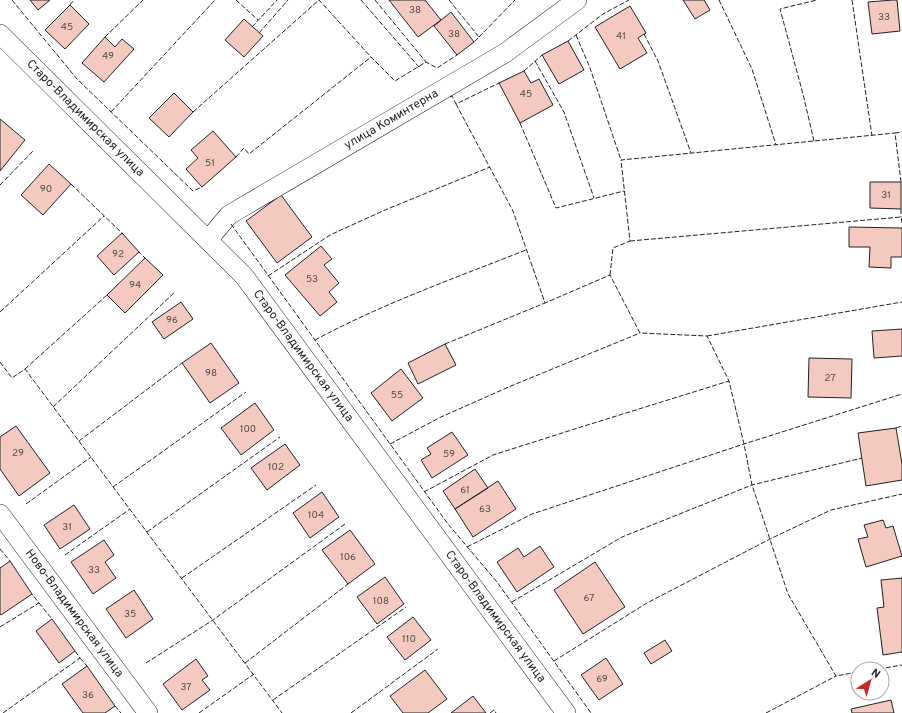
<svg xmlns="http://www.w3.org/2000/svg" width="902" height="713" font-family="Overpass,sans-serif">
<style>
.building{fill:#f3c9c0;stroke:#222}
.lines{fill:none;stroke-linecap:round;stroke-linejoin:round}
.minor-casing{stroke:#222;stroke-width:20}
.minor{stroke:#fff;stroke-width:19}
.fence{stroke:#222;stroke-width:1;stroke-dasharray:5 2;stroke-linecap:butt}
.labels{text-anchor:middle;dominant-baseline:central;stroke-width:3;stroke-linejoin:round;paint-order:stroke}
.number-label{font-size:10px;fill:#564c4a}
.street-label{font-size:12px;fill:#222;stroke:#fff}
</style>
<rect width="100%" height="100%" fill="#fff"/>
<path class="building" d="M30 0H50L38 10Z
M389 0H425L441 20 418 37Z
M683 0H704L710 10 695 19Z
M893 0H897L900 31 872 34 868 2Z
M70 5 89 24 65 49 45 30Z
M630 6 646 33 638 38 647 53 620 69 595 27Z
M451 12 474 42 457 55 434 26Z
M244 19 263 36 244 57 225 40Z
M105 37 115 47 122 39 134 49 104 82 82 63Z
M568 41 584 70 559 84 542 55Z
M524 71 531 83 539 79 553 105 520 123 499 83Z
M174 93 193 112 169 137 149 118Z
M0 119 25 140 0 171Z
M213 131 236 157 202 187 186 169 198 158 191 150Z
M49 164 71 184 43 215 21 195Z
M870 182H901V209L870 208Z
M281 195 312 237 277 263 246 221Z
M849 227 902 228V257H891V268L869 267 870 247H849Z
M122 233 139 252 114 275 97 256Z
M321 246 332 259 324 265 339 283 329 292 337 302 320 316 285 275Z
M145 258 163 275 125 313 107 295Z
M181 302 193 319 164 339 152 322Z
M902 329V356L874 358 872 331Z
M211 343 239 383 210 403 182 363Z
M445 344 456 365 418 384 408 363Z
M809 358 852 359 851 398 808 397Z
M401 369 423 398 392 421 371 393Z
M255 403 274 430 241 455 221 428Z
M16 426 50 473 19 496 0 469V437Z
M896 428 902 464V480L866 486 858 433Z
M452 432 468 455 432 478 421 460 431 454 427 448Z
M285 444 300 465 267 490 251 468Z
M475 469 488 488 455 509 443 491Z
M498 481 516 509 473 537 455 509Z
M322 492 339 517 310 538 293 513Z
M74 505 90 529 60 549 44 525Z
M883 520 886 528 893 526 902 556 866 567 858 539 868 537 864 525Z
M350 530 375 564 348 584 322 550Z
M104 540 114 555 105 562 116 578 93 594 71 562Z
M540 546 554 567 517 592 497 562 518 548 524 557Z
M10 561 32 594 1 615 0 614V568Z
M595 562 625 607 583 634 554 590Z
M385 577 404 604 377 624 357 597Z
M902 578V652L883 655 877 608 884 607 881 580Z
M134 590 153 619 126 638 106 609Z
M413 617 431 640 405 660 387 637Z
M52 619 75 651 59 663 36 631Z
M665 640 672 651 651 664 644 653Z
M606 658 623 684 599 700 581 675Z
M196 659 208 676 202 680 210 690 182 710 163 684Z
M87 666 115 706 105 713H83L62 684Z
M425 670 447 699 428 713H403L390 696Z
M473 696 486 713H451Z
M891 700 894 713H852L851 709Z"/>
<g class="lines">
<g class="minor-casing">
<g id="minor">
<path id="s1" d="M0 34 244 276 566 713"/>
<path id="s2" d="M208 240 229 215 505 53 577 0"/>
<path id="s3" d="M0 514 148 713"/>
</g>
</g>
<use href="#minor" class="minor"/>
<path class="fence" d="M12 0 77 79 193 191 202 187
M236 0 258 20
M361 0 419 67
M375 0 426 62
M449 0 479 37 474 42
M719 0 752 69 776 145
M852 0 872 136
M70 5 74 0
M252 27 277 0
M259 33 288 0
M644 34 658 61 691 153
M576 35 590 68 621 160
M105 37 143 0
M479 37 515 0
M568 41 603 14 629 0
M535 61 564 112 594 198
M524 71 542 55
M450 97 452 96 456 104 499 83
M456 104 513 211 545 303 610 275 640 333 707 336 729 381 744 444 752 485 788 594 836 676 858 672
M111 112 215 0
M193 112 319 0 371 57
M520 123 556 208 624 191
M814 141 803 94 780 9 817 0
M236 157 244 148 249 154 371 57 395 81 426 62 437 68 457 55
M901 182 895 133 902 132
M71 184 123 234
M0 185 34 150
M901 209V217
M231 224 448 524 497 582 591 713
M630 241 901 217 902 223
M138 251 145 258
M610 275 613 248 630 241 621 160 895 133
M268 276 330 235 385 210 490 167
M0 312 104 216
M707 336 902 302
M315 340C382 304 455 278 526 250
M445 344 545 303
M0 362 12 378 25 369 282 713
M25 369 107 295
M53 407 175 292
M896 428 902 426
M79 441 182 363
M390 444 441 417 511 386 640 333
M113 487 246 392
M424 492 493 455 581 427 729 381
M26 504 91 457
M147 532 280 437
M467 547 532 514 744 444 902 394
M0 549 10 561
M65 555 130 509
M182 578 316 485
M512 602 622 537 752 485 862 458
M39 603 52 619
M0 627 39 603 32 594
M80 658 87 666
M554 661 647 603 770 539 831 510 902 494
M146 663 213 620 345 524
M245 663 348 584
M879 669 902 665
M273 700 406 607
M115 706 121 713
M3 713 80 658 75 651
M199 713 254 674
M351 713 438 649
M490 713 494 710 496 713
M766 713 836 676"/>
</g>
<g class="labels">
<g class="number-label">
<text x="415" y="10">38</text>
<text x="884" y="17">33</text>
<text x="67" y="27">45</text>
<text x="454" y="34">38</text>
<text x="621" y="36">41</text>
<text x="108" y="56">49</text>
<text x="526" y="94">45</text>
<text x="210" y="163">51</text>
<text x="46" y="189">90</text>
<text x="886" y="195">31</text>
<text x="118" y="254">92</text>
<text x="312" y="279">53</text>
<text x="135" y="285">94</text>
<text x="172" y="320">96</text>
<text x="211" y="373">98</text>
<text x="830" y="378">27</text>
<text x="397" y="395">55</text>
<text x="248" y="429">100</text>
<text x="18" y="453">29</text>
<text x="449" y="454">59</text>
<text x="276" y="467">102</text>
<text x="465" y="490">61</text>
<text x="485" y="509">63</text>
<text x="316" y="515">104</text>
<text x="67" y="527">31</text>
<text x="348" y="557">106</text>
<text x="94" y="570">33</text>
<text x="589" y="598">67</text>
<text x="381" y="601">108</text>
<text x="130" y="614">35</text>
<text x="409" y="639">110</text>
<text x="602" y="679">69</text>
<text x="186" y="687">37</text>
<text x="88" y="695">36</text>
</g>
<g class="street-label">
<text stroke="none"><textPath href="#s1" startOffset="120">Старо-Владимирская улица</textPath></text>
<text stroke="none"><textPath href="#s2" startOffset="221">улица Коминтерна</textPath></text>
<text stroke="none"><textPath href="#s1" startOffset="443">Старо-Владимирская улица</textPath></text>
<text stroke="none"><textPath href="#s3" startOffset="124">Ново-Владимирская улица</textPath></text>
<text stroke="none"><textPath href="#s1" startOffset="767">Старо-Владимирская улица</textPath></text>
</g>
</g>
<g transform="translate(870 681) rotate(37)"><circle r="19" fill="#ffffff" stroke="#a7a7a7"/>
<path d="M0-3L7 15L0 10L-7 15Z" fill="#c62828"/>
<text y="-6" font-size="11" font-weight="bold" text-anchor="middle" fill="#222222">N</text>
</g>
</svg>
